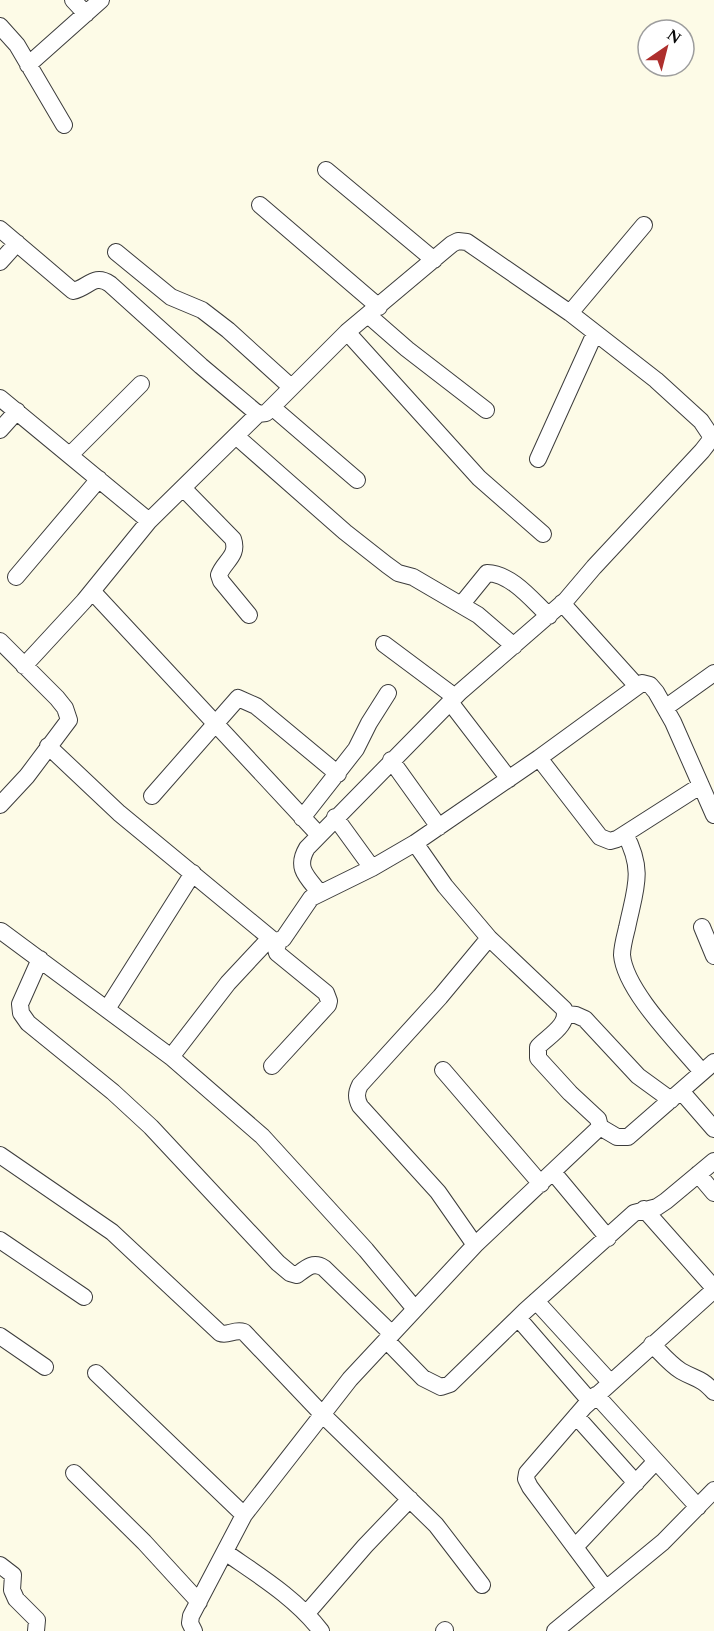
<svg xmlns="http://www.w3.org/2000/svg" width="714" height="1631" font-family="Spectral,serif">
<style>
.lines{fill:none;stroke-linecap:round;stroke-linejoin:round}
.minor-casing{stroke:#3c3c3c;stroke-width:18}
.minor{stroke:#fff;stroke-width:16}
</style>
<rect width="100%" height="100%" fill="#fdfbe7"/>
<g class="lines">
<g class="minor-casing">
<path id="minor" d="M73 0 86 14
M0 26 17 45 64 125
M28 65 101 0
M326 170 434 260
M260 205 379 307
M0 229 73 291C88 288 94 273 110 284L201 366 258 414 266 413 347 332 452 244 458 241 467 242 570 313 656 380 701 421 711 436 709 442 702 451 594 567 566 600 460 692 307 848C295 868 307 877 320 893
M116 252 171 297 202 310 228 330 291 387
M0 262 17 243
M570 313 644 225
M368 315 407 349 486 410
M347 332 479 478 543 534
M0 398 149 521
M272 407 357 480
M0 430 17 411
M237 437 345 532 387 565 398 573 413 577 478 615 514 646
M70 455 141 384
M538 459 595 333
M183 488 233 539C239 556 224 561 219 575L221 581 249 615
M16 577 99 479
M92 591 319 835
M562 603 636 685
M461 605 487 573C512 574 532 600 549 616
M0 641 57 698 65 708 69 720 27 776 0 805
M384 644 455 697
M24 666 84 601 149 521 258 414
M450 702 509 779
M665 708 714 673
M48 746 119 813 274 941 283 939 311 898 372 868 415 843 539 758 642 683 650 685 656 692 673 722 714 815
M539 758 600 837 610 841 617 839 700 786
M391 760 439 827
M152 796 238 698 256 706 338 774
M335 817 372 868
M302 818 356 749 369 723 388 693
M625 834C645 871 635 889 627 928 625 936 622 947 622 955 625 991 679 1044 702 1072
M702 927 714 956
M1 931 171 1057 262 1136 366 1250 415 1309
M40 959 20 1004 21 1013 28 1023 113 1092 151 1127 278 1263 290 1273 297 1275C306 1268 313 1261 324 1268L392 1334
M107 1009 193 873
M566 1014 576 1015 585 1019 638 1076 671 1100
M171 1057 228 983 270 938
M272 1066 328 1005 329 1001 326 993 277 953 276 949 279 942
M443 1070 541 1184
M681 1091 714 1129
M600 1127 617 1137H628L714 1062
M0 1155 112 1232 220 1333C228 1336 234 1329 244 1332L323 1415 436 1525 482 1585
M553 1172 608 1238
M698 1174 714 1193
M644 1209 714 1288
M0 1240 84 1297
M475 1245 438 1192 360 1106C356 1098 356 1093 360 1085L440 997 489 938
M536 1301 610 1382
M518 1318 590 1401
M0 1336 45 1367
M386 1340 423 1378 441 1387 450 1384 525 1311 634 1213 657 1207 666 1201 714 1161
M652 1344C661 1353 670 1364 681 1371 697 1380 700 1377 714 1392
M96 1373 244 1515
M596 1395 698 1507
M576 1416 636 1483
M74 1473 144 1542 199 1602
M575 1547 656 1461
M225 1552C258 1575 296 1598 321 1631
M0 1565 13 1575 12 1590 16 1599 37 1620 36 1631
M606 1589 530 1487 526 1479 527 1473 584 1407 714 1290
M307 1613 365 1546 410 1499
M194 1631 190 1623 191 1616 244 1515 350 1379 475 1245 600 1127 598 1119 570 1093 538 1058V1047C547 1037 570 1025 564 1009L489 938 445 886 415 843
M444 1631 445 1630
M555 1631 663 1542 714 1490"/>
</g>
<use href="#minor" class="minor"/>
</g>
<g transform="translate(666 48) rotate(35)"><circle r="28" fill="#ffffff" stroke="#9d9d9d" stroke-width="1.5"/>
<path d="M0-4.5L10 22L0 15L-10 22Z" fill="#ae2f2d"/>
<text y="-9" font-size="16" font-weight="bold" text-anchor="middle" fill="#090909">N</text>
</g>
</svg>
